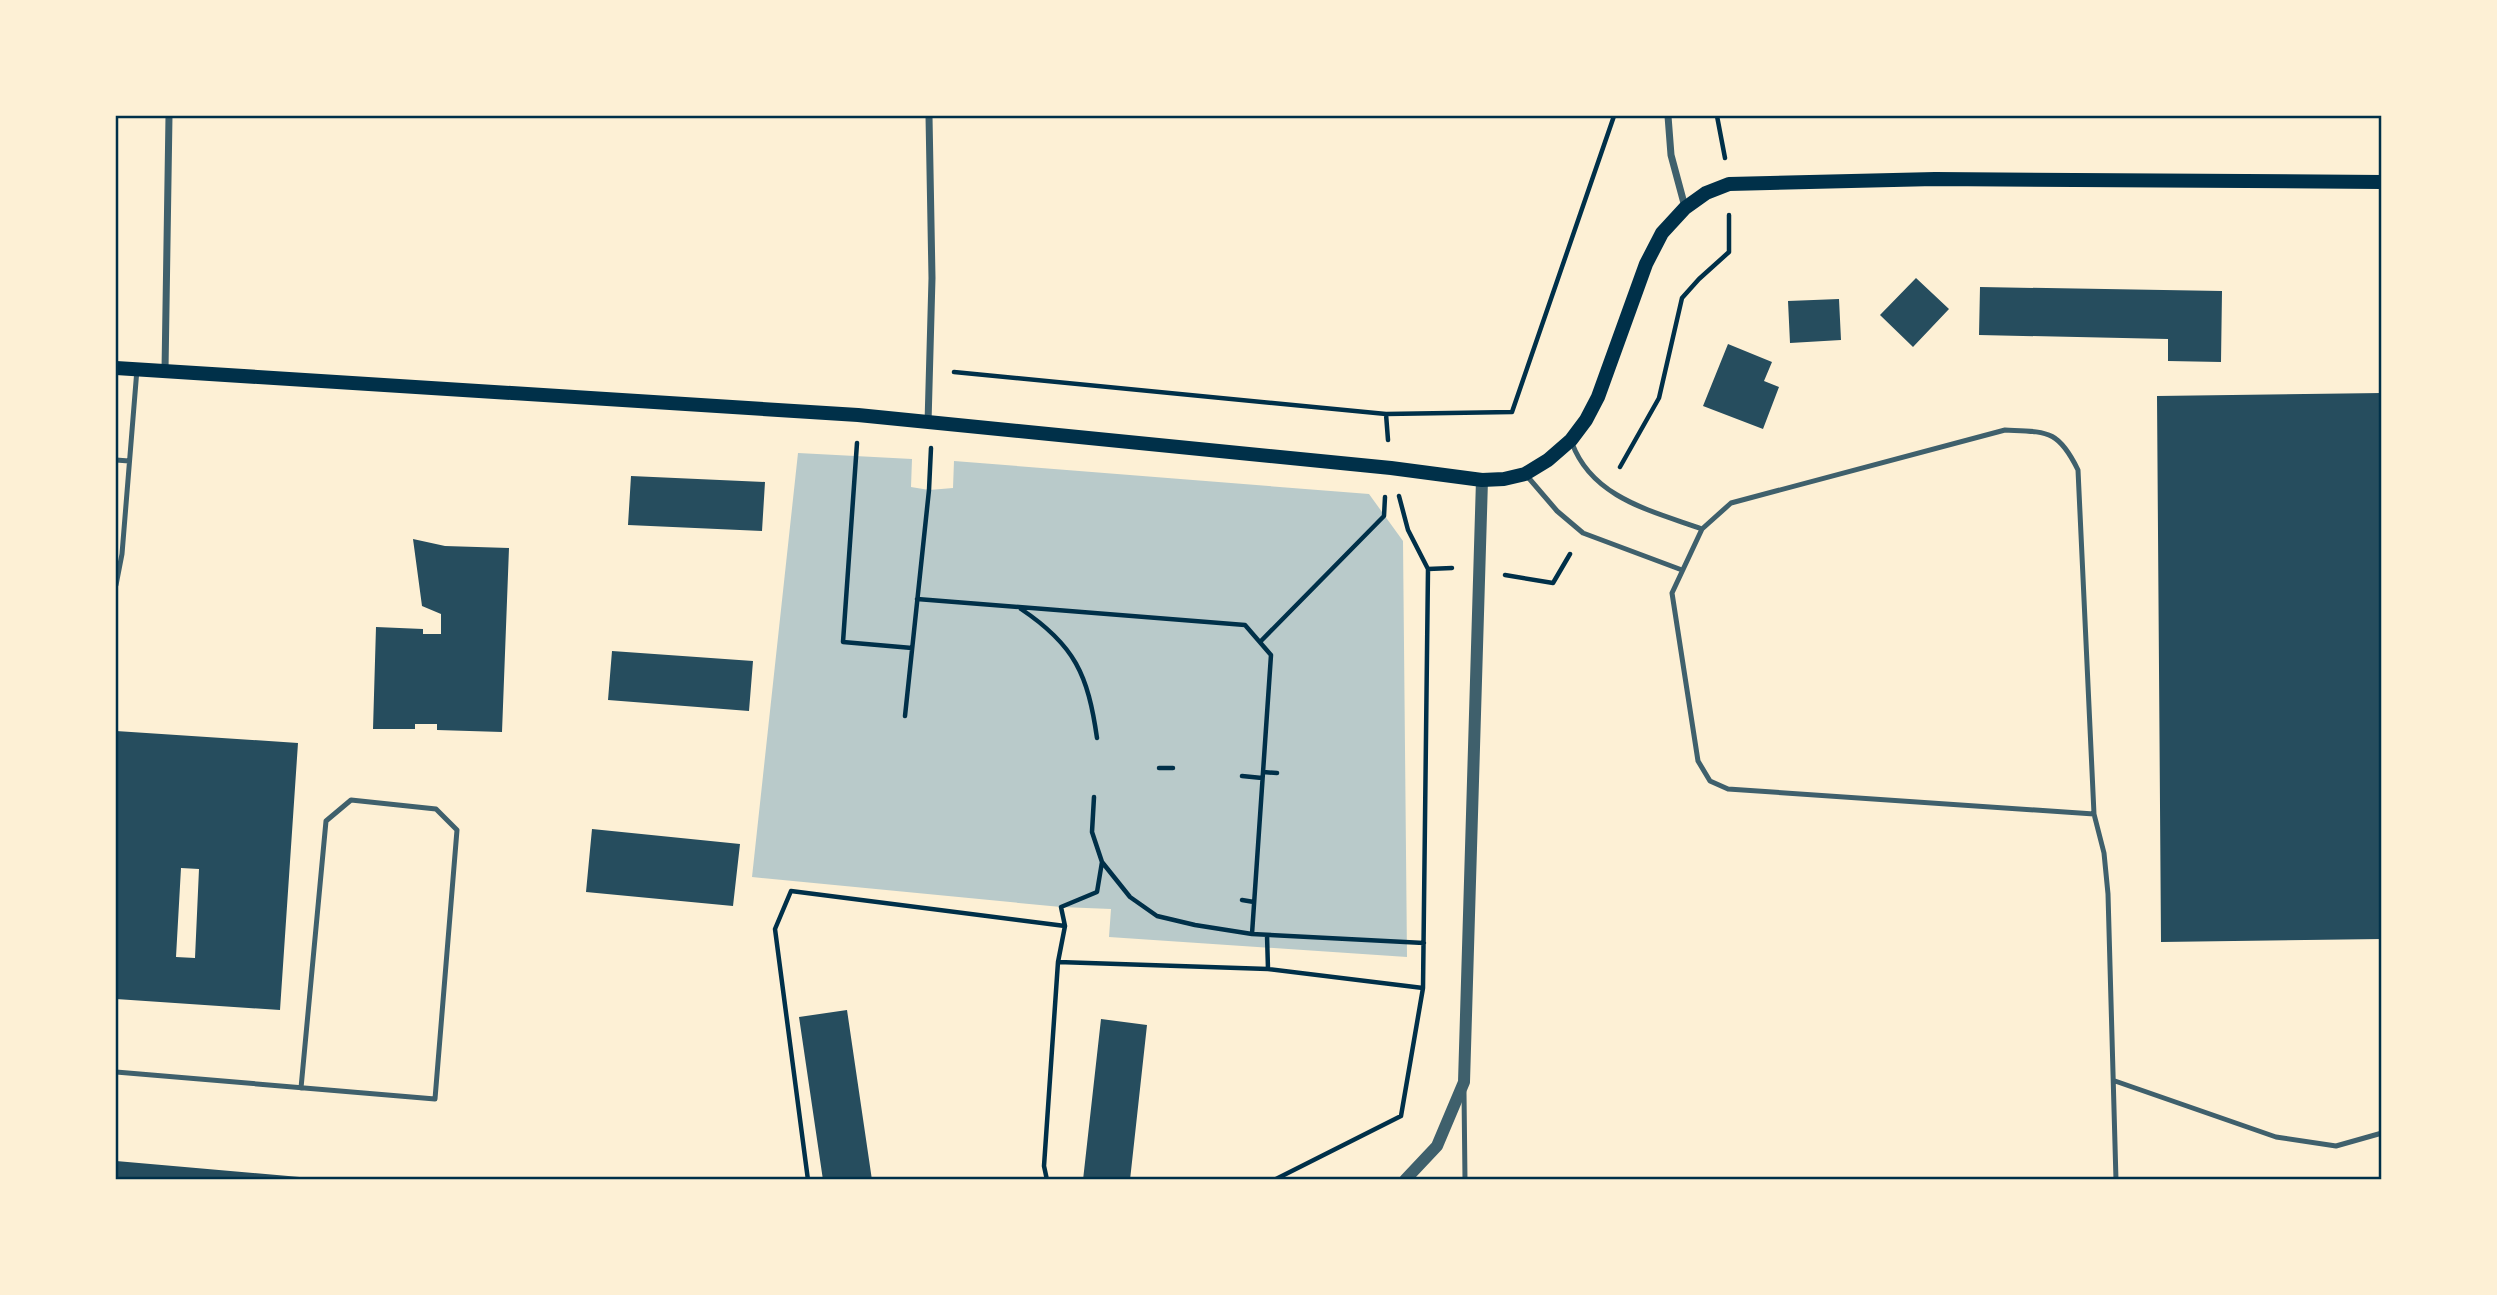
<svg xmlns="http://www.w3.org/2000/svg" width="2497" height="1295" font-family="Ubuntu,sans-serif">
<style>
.green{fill:#b9caca}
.building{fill:#264d5e;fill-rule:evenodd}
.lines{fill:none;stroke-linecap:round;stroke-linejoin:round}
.path{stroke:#003049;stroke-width:4.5}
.service{stroke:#3f606c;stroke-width:5}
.minor{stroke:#3f606c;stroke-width:7}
.tertiary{stroke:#3f606c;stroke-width:12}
.secondary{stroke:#003049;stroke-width:14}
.neatline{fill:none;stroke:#003049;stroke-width:2.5}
</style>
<rect width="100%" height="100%" fill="#fdf0d5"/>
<path class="green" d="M798 453 912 459 911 487 929 490 953 488 954 461 1369 494 1403 541 1407 957 1109 937 1111 909 1061 907 752 877Z"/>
<path class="building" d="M1916 278 1949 309 1913 347 1880 315Z
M1980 287 2222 291 2221 362 2168 361V339L1979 335Z
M1839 299 1841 340 1790 343 1788 301Z
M1728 344 1772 362 1764 381 1779 387 1763 429 1703 406Z
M2382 393V939L2161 942 2157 396Z
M631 476 765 482 762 531 628 525Z
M413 539 445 546 509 548 502 732 437 730V724H415V729H373L376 627 423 629V634H441V614L422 606Z
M612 651 753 661 749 711 608 700Z
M116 731 298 743 280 1010 116 999ZM181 868 199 869 195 958 176 957Z
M592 829 740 844 733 906 586 892Z
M847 1010 872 1180H823L799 1017Z
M1101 1019 1147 1025 1130 1180H1083Z
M116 1161 311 1178V1180H116Z"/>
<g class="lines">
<path class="path" d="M1717 116 1725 158
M954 372 1386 414 1388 440
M1386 414 1512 412 1614 116
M857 443 843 642 912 648
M1620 467 1659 398 1682 298 1699 279 1729 252V215
M1428 569 1452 568
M1505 575 1553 583 1570 554
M917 599 1245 625 1271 655 1252 934
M1021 609C1075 645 1088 675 1097 738
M1260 642 1384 516 1385 497
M905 716 929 490 931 448
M1159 768H1173
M1263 772 1277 773
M1242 776 1262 778
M1094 797 1092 832 1102 862 1130 897 1157 916 1195 925 1252 934 1424 943
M1242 900 1254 902
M1065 926 1061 907 1097 892 1102 862
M1267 935 1268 969
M808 1180 775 929 791 891 1065 926 1058 962 1268 969 1423 988
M1047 1180 1044 1166 1058 962
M1274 1180 1401 1116 1423 988 1428 569 1408 530 1399 496"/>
<path class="service" d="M1572 443C1592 498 1652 511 1702 529
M116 460 129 461
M1527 476 1557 511 1583 533 1682 570
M116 585 122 554 137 369
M2094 814 1728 789 1710 781 1698 761 1672 593 1702 529 1731 503 2005 430C2047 432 2058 429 2078 470L2094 814 2104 853 2108 894 2116 1180
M116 1072 435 1099 457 830 436 809 351 800 326 821 301 1088
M2115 1081 2276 1137 2336 1146 2382 1133
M1464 1092 1465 1180"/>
<path class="minor" d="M1668 116 1671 155 1685 207
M165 371 169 116
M928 423 932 278 929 116"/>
<path class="tertiary" d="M1405 1180 1437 1146 1464 1082 1482 480"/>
<path class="secondary" d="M116 368 858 415 1391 468 1482 480 1504 479 1525 474 1548 460 1571 440 1586 420 1598 397 1646 264 1662 233 1685 208 1706 193 1729 184 1935 179 2382 182"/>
</g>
<rect width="2497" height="1295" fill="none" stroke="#fdf0d5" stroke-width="234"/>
<rect x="117" y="117" width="2263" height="1061" class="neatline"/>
</svg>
